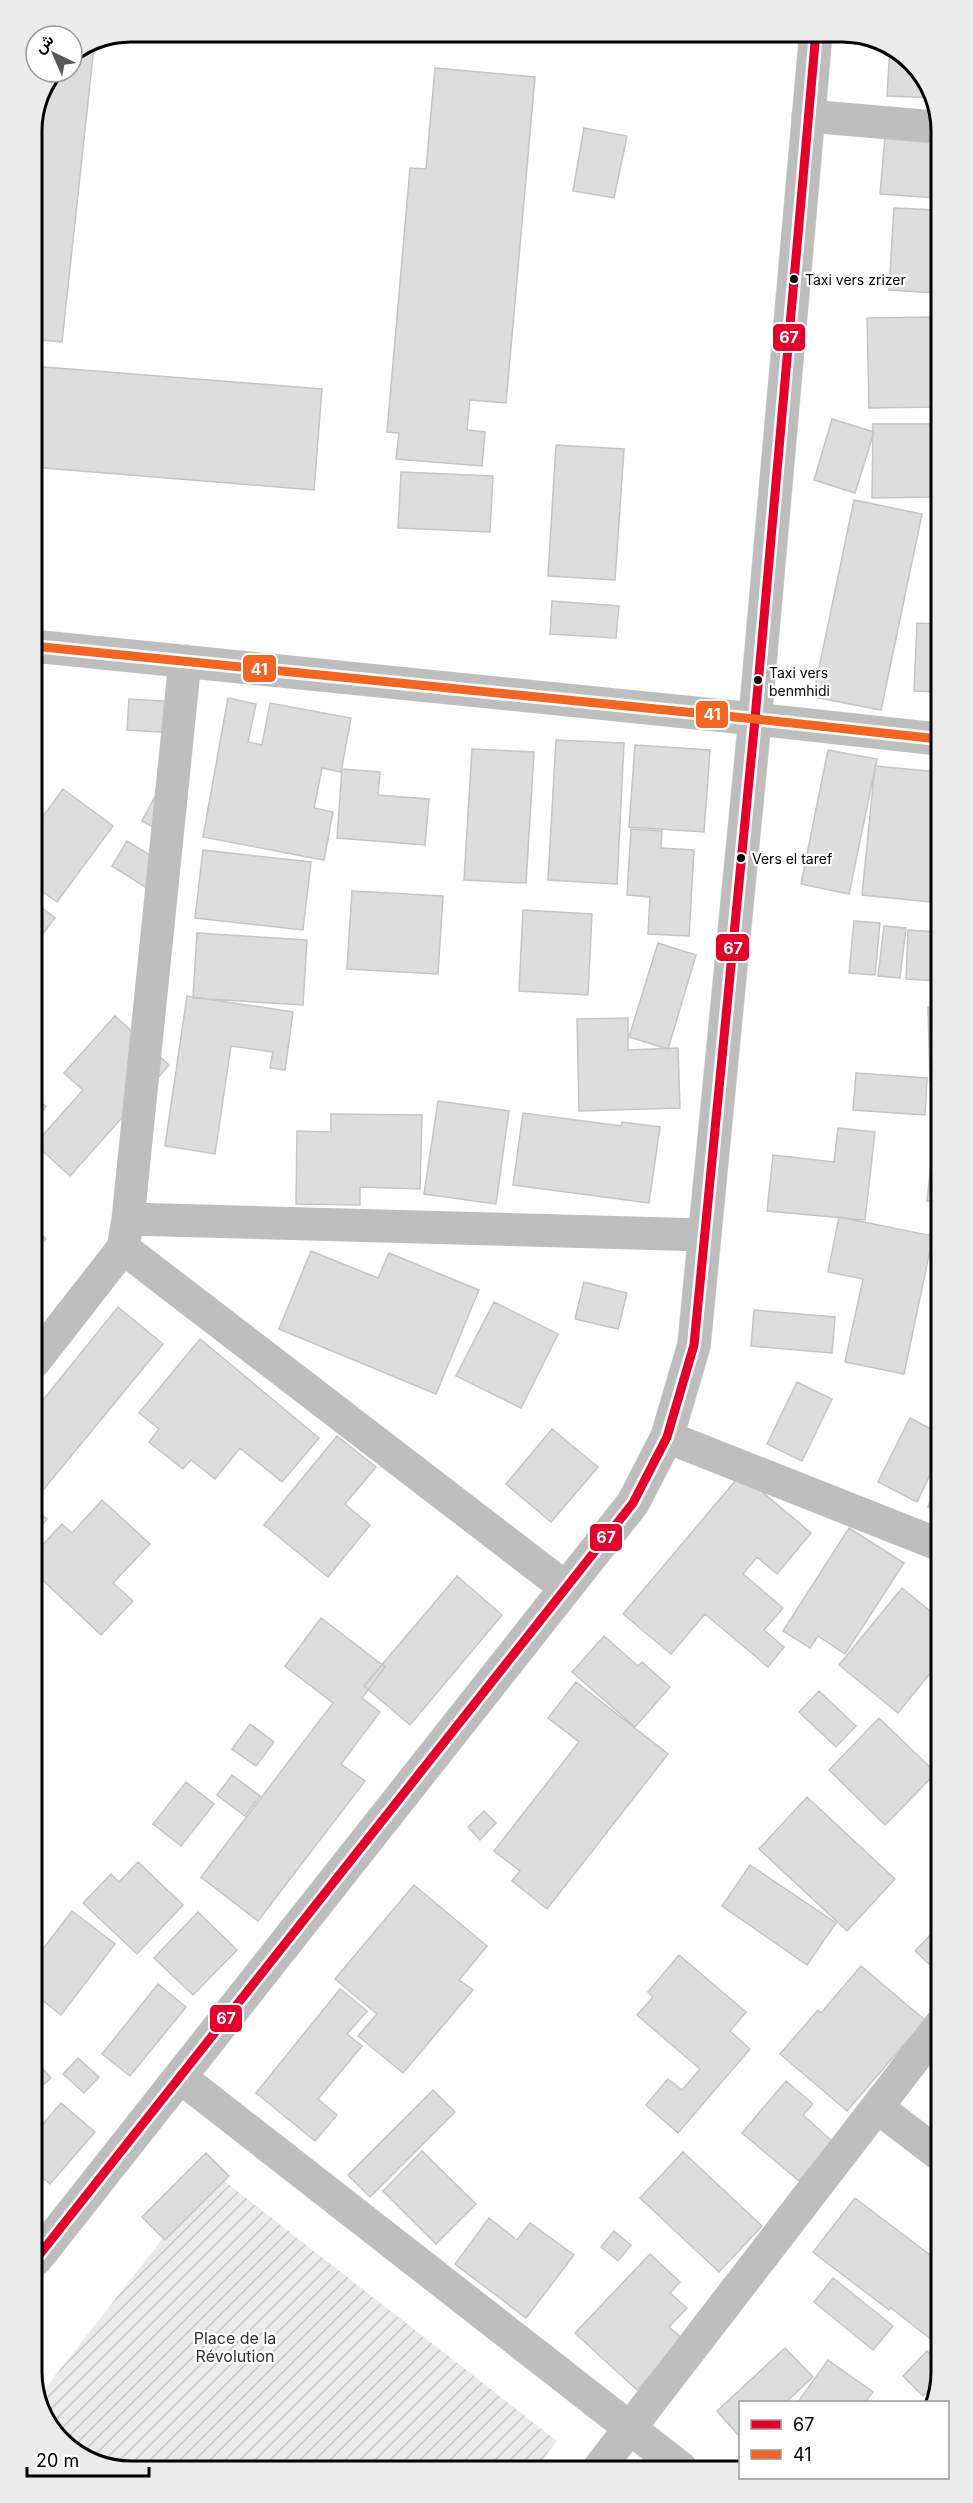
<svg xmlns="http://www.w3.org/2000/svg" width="973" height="2503" font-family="Inter,Vazirmatn,sans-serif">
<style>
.garden{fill:url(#garden-furrows)}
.building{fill:#ddd;stroke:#c5c5c5;stroke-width:1.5}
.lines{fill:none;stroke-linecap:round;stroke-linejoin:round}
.primary-casing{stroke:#dbdbdb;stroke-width:34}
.street{stroke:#bebebe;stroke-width:33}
.primary{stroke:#bdbdbd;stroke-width:33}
.bus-1-casing{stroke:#fff;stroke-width:14}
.bus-2-casing{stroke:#fff;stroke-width:14}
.bus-1{stroke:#e4002b;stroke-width:9}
.bus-2{stroke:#f26522;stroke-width:9}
.bus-dot{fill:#000;stroke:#fff;stroke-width:2}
.labels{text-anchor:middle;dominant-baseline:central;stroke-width:4.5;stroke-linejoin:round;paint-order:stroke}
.bus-label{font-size:14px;fill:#000;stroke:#fff;text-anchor:start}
.park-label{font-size:16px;fill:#303030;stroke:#fff}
.rim{fill:none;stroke:#000;stroke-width:3}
.line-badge{stroke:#fff;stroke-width:2}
.badge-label{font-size:16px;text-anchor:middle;font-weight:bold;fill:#fff}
</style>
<defs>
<pattern id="garden-furrows" width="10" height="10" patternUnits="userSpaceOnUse" patternTransform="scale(1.5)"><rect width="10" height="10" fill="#eaeaea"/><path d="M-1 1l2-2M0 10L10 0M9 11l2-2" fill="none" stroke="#c7c7c7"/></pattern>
</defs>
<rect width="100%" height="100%" fill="#fff"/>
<path class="garden" d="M214 2173 557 2441 535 2469 124 2471 70 2451 37 2404V2399Z"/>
<path class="building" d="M94 47 62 342 32 339V125L56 72H72V56Z
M890 47 903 52 936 98 887 96Z
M435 68 535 77 506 403 470 400 467 430 485 432 482 466 396 459 399 433 387 432 410 168 426 169Z
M584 128 627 136 614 198 573 191Z
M885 137 936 141 937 198 880 194Z
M894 208 937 210V293L889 290Z
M937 317V407L869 408 867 318Z
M32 366 322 389 314 490 32 467Z
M832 419 874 432 855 493 814 480Z
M873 424H937V497L872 498Z
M556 445 624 449 615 580 548 576Z
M401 472 493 476 490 532 398 528Z
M854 500 922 514 881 710 813 697Z
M552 601 619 606 616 638 550 634Z
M917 623 938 624 937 692 914 691Z
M228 698 256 704 248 742 262 745 270 703 351 718 341 772 322 768 314 808 333 812 324 860 203 837Z
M129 699 177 702 175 733 127 730Z
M556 740 624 743 617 884 548 880Z
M635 745 710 750 704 832 629 827Z
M472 749 534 752 526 883 464 880Z
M828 750 877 759 849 894 801 884Z
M875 766 938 772V822L930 902 862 895Z
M342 769 380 772 378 795 429 799 425 845 337 838Z
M63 789 113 826 57 902 33 885V830Z
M159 789 166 834 142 821Z
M631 829 662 831 661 848 694 850 689 936 648 934 650 897 627 895Z
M127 841 169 867 153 892 112 866Z
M203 850 311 862 303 930 195 918Z
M933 884H938V927H931Z
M352 891 443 896 438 974 347 969Z
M33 901 55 918 33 947Z
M523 910 592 914 588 995 519 991Z
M854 921 880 923 875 975 849 973Z
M884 926 906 928 900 978 878 976Z
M908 930 938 932V981L906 979Z
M197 933 307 940 303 1005 193 998Z
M658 943 696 955 668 1049 629 1037Z
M187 996 293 1012 285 1070 270 1068 273 1052 231 1046 215 1154 165 1146Z
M928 1007H938L939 1081H930Z
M115 1016 169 1065 70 1176 35 1144 83 1090 64 1073Z
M628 1018V1050L678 1048 680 1108 579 1111 577 1019Z
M856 1073 927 1078 925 1115 853 1110Z
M34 1098 46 1106 34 1123Z
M438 1101 509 1111 496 1204 424 1194Z
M523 1113 621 1126 622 1122 660 1127 649 1203 513 1185Z
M331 1114 422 1115 420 1189 360 1187V1205L296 1204 297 1131 331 1132Z
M936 1119H939V1202L927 1201Z
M838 1128 875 1132 865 1220 767 1211 773 1155 834 1162Z
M839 1217 933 1236 904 1374 845 1362 863 1279 828 1272Z
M34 1227 46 1239 34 1250Z
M311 1251 378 1278 389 1253 479 1290 436 1394 279 1329Z
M584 1282 627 1293 618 1329 575 1319Z
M494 1302 558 1334 521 1408 456 1376Z
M118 1307 163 1344 35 1500V1410Z
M754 1310 835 1317 832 1353 751 1346Z
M200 1339 319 1438 282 1482 240 1448 215 1479 191 1460 183 1469 149 1442 159 1429 139 1413Z
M797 1382 832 1399 802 1461 767 1444Z
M910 1418 939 1433V1456L917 1502 878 1482Z
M552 1429 598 1467 551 1522 506 1484Z
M337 1436 376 1467 345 1504 370 1525 328 1577 264 1525Z
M741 1474 811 1533 777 1574 757 1557 743 1574 783 1608 764 1630 784 1647 768 1667 705 1614 671 1654 623 1614Z
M939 1475 940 1511 928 1507Z
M102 1500 150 1544 113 1583 133 1601 101 1635 35 1573V1553L62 1524 72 1533Z
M35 1510 47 1519 35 1535Z
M849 1528 904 1563 845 1654 818 1636 810 1648 783 1631Z
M457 1576 502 1615 410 1725 364 1686Z
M902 1588 940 1619V1661L898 1713 839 1665Z
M321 1618 385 1667 362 1698 380 1712 341 1764 365 1781 258 1921 201 1877 333 1703 285 1666Z
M604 1636 638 1666 642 1662 670 1687 635 1727 572 1672Z
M576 1682 668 1754 547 1909 512 1881 520 1871 494 1851 579 1742 548 1718Z
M819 1691 856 1726 836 1747 799 1712Z
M879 1718 936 1773 885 1825 829 1770Z
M250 1724 274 1742 256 1766 232 1749Z
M232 1775 260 1796 245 1816 217 1795Z
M186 1782 214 1804 181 1846 153 1824Z
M807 1797 895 1879 847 1931 759 1849Z
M484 1811 496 1823 480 1840 468 1827Z
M138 1862 183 1905 137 1954 83 1903 111 1874 119 1882Z
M750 1865 836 1923 807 1965 722 1906Z
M414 1885 487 1946 459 1980 473 1990 403 2073 358 2036 377 2014 335 1979Z
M72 1911 115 1944 61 2015 36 1995V1958Z
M198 1912 237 1950 193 1995 154 1958Z
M940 1925 941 1975 915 1951Z
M679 1955 746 2012 730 2031 750 2049 678 2133 646 2105 668 2079 682 2090 700 2069 637 2015 653 1997 648 1992Z
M861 1966 925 2020 847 2111 780 2054 818 2010 821 2013Z
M158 1984 186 2007 130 2076 102 2054Z
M340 1989 367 2011 347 2034 362 2046 318 2099 337 2115 315 2141 256 2093Z
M78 2058 99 2077 84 2093 63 2074Z
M36 2061 51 2078 36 2091Z
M786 2081 813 2104 803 2115 832 2141 799 2181 742 2133Z
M433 2090 455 2112 370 2197 348 2175Z
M61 2103 95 2132 50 2184 36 2172V2132Z
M422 2151 476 2204 436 2244 383 2191Z
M683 2152 762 2226 719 2272 640 2198Z
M206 2153 229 2176 165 2240 142 2217Z
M855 2198 934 2258 941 2249V2347L891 2308 889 2310 813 2252Z
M489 2218 517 2240 530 2223 574 2255 526 2318 455 2264Z
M614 2231 631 2245 618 2261 601 2247Z
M650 2254 680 2282 670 2293 687 2308 669 2327 684 2340 637 2390 575 2333Z
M833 2278 893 2326 873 2350 814 2302Z
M785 2348 813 2377 786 2402H740V2437L717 2411Z
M927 2351 941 2365V2372L939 2380 923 2396 903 2376Z
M828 2360 873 2392 865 2402H798Z"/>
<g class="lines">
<g class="primary-casing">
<path id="primary" d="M36 2259 633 1503 667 1437 694 1345 755 719 816 32"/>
</g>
<path class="street" d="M808 116 936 127
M33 646 755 719 938 739
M128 1219 705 1235
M123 1248 566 1588
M34 1362 123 1248 128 1219 185 661
M667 1437 940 1545
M180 2077 681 2468
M877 2107 941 2156
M599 2468 941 2024"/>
<use href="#primary" class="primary"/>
<g class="bus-1-casing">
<path id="bus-1" d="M36 2259 633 1503 667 1437 694 1345 755 719 816 32"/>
</g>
<g class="bus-2-casing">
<path id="bus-2" d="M33 646 755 719 938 739"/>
</g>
<use href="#bus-1" class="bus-1"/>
<use href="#bus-2" class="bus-2"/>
</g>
<g class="bus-dot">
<circle cx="794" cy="279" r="5"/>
<circle cx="758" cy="680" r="5"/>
<circle cx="741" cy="858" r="5"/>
</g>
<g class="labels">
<g class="bus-label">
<text x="805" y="279">Taxi vers zrizer</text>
<text x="769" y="672">Taxi vers<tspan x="769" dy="18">benmhidi</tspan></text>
<text x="752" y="858">Vers el taref</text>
</g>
<g class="park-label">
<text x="235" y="2338">Place de la<tspan x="235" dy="18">Révolution</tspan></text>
</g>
</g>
<path d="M0 0H973V2503H0ZM131 42H842A89 89 0 0 1 931 131V2372A89 89 0 0 1 842 2461H131A89 89 0 0 1 42 2372V131A89 89 0 0 1 131 42Z" fill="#ebebeb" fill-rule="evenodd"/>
<path class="rim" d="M131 42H842A89 89 0 0 1 931 131V2372A89 89 0 0 1 842 2461H131A89 89 0 0 1 42 2372V131A89 89 0 0 1 131 42Z"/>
<g class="line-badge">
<rect x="772" y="323" width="34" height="29" rx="6" fill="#e4002b"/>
<rect x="242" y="654" width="35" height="29" rx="6" fill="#f26522"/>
<rect x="695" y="700" width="34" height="29" rx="6" fill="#f26522"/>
<rect x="715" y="933" width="35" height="29" rx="6" fill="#e4002b"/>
<rect x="589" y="1523" width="34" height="29" rx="6" fill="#e4002b"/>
<rect x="209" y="2004" width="34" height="29" rx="6" fill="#e4002b"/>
</g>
<g class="badge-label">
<text x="789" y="343">67</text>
<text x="259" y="675">41</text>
<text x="712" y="720">41</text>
<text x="733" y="954">67</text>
<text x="606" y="1543">67</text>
<text x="226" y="2024">67</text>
</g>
<rect x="739" y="2401" width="210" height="78" fill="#ffffff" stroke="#999999" stroke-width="1.5"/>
<rect x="751" y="2420" width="30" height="9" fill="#e4002b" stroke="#999999" stroke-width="1.5"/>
<text x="793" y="2431" font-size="18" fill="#000000">67</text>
<rect x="751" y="2450" width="30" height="9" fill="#f26522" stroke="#999999" stroke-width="1.5"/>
<text x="793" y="2461" font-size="18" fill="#000000">41</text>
<g transform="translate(54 54) rotate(316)"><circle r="28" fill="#ffffff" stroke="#999999" stroke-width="1.5"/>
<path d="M0-4.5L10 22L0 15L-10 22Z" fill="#595959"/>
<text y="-9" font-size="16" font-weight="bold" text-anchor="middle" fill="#000000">ش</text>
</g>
<path d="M27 2467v9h122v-9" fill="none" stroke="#000000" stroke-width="3"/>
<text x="36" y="2467" font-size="18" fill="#000000" stroke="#ffffff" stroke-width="4.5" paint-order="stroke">20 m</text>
</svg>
